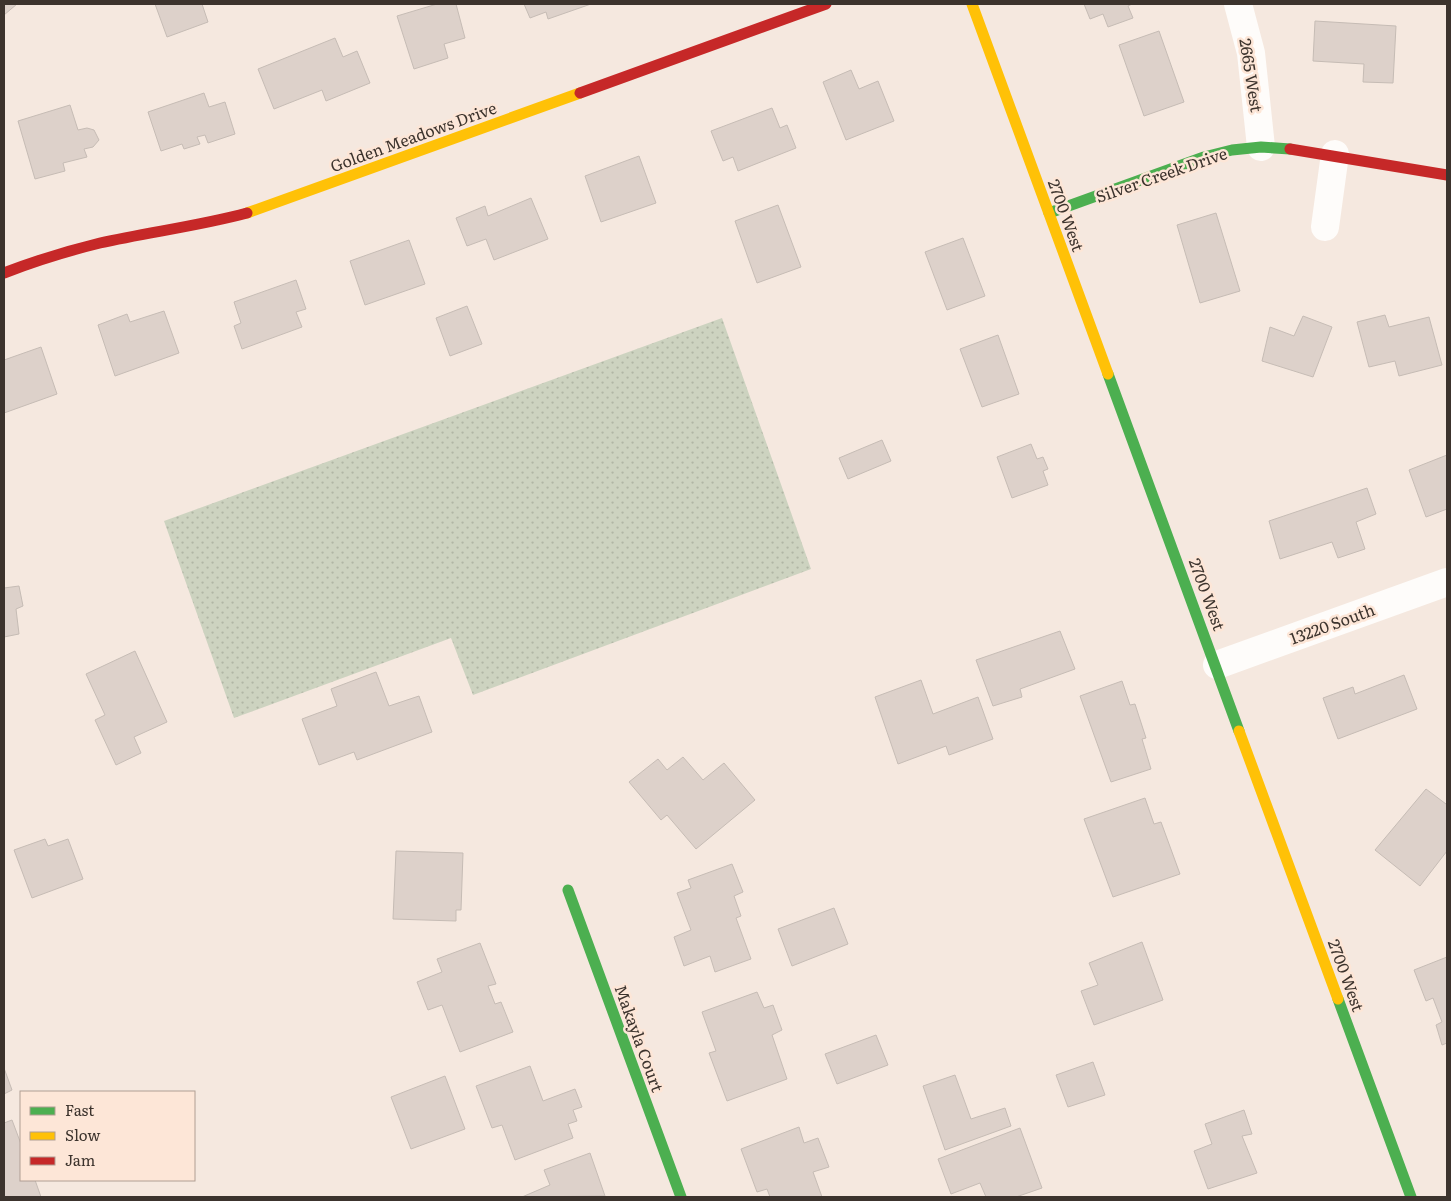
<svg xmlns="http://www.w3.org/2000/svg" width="1451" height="1201" font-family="Literata,serif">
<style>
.grass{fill:url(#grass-dots)}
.building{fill:#ddd1ca;stroke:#c6bcb5}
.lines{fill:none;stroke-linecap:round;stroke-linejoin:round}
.street{stroke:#fefcfa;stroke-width:28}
.fast{stroke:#4caf50;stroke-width:11}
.slow{stroke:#ffc107;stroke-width:11}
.jam{stroke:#c62828;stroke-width:11}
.labels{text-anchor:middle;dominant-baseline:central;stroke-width:5;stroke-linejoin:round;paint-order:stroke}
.street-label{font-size:16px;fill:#3c332d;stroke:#fde6d7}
</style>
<defs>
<pattern id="grass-dots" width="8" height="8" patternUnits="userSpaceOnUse" patternTransform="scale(1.25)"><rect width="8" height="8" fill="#cdd3c0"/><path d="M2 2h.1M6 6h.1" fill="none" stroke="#b1b6a5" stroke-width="1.8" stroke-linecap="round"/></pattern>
</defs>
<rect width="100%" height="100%" fill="#f5e8df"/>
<path class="grass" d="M722 318 811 569 473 695 451 638 234 718 164 521Z"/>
<path class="building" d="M4 4H17L4 15Z
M155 4H202L208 22 167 37Z
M437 4H456L465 38 444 44 448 58 414 69 397 16Z
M524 4H591L548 19 546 12 530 18Z
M1084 4H1132L1128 6 1133 18 1108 27 1103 14 1090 19Z
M1315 21 1396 26 1393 83 1363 82 1364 64 1313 61Z
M1159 31 1184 102 1144 116 1119 45Z
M335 38 343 57 357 51 370 83 326 101 322 90 274 109 258 69Z
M851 70 859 89 878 81 894 121 846 140 823 82Z
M204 93 209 107 225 102 235 134 208 143 205 135 197 137 200 144 184 149 182 144 161 151 148 112Z
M70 105 78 130 87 128 94 130 99 140 93 147 84 149 87 157 63 163 65 171 35 179 18 121Z
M772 108 780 128 787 125 796 148 738 171 733 157 723 161 711 131Z
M639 156 656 203 601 222 585 176Z
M531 198 548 239 494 260 486 239 467 246 456 218 485 206 488 216Z
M778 205 801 267 757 283 735 221Z
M1216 213 1240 291 1200 303 1177 225Z
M963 238 985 296 947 310 925 252Z
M409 240 425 284 365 305 350 261Z
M296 280 306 309 296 312 302 327 242 349 234 326 241 323 234 302Z
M467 306 482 344 450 356 436 318Z
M164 311 179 353 115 376 98 325 127 314 130 322Z
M1385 315 1389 327 1429 317 1442 365 1399 376 1395 361 1369 367 1357 322Z
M1303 316 1332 327 1313 377 1262 361 1270 327 1294 336Z
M998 335 1019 394 982 407 960 349Z
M41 347 57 394 4 413V360Z
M882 440 891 461 848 479 839 458Z
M1031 444 1037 459 1043 457 1048 469 1043 471 1048 485 1012 498 997 457Z
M1447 455V509L1426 517 1409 470Z
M1367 488 1376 514 1356 522 1365 549 1338 558 1332 542 1280 559 1269 521Z
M19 586 23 606 16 609 19 634 4 637V588Z
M1060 631 1075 669 1020 689 1022 697 993 706 976 660Z
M135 651 167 722 134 737 141 753 116 765 95 720 105 715 86 674Z
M376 672 389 706 419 696 432 732 357 760 354 752 319 765 302 719 337 706 331 689Z
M1404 675 1417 709 1338 739 1323 698 1353 687 1355 694Z
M921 680 933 714 978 697 993 739 949 755 946 746 898 764 875 697Z
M1122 681 1130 705 1135 704 1146 738 1142 739 1151 769 1111 782 1080 696Z
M683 757 703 780 724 763 755 800 696 849 667 815 661 820 629 782 658 759 667 770Z
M1426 789 1446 804 1447 802V851L1420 886 1375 850Z
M1145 798 1154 824 1161 822 1180 874 1113 897 1084 819Z
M45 839 48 846 68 839 83 879 32 898 14 850Z
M396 851 463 853 461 910H456V921L393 919Z
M732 864 743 892 734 896 741 916 736 918 751 959 715 972 710 956 684 966 674 937 691 930 677 893 691 888 688 880Z
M834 908 848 944 792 966 778 929Z
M1142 942 1163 1000 1094 1025 1081 991 1098 985 1089 963Z
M480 943 496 984 488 986 495 1004 501 1002 513 1032 460 1052 442 1005 428 1010 417 982 442 972 437 959Z
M1447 957V1043L1442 1045 1436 1025 1442 1022 1433 998 1426 1001 1414 970Z
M757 992 764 1008 773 1005 782 1030 772 1035 787 1079 727 1101 709 1053 716 1051 702 1012Z
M876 1035 888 1065 837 1084 825 1054Z
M1093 1062 1105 1095 1068 1107 1056 1075Z
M530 1066 543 1101 575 1089 582 1107 573 1110 577 1121 568 1124 573 1138 515 1160 502 1125 492 1128 476 1086Z
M4 1068 12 1090 4 1094Z
M955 1075 971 1119 1005 1108 1011 1126 945 1150 923 1086Z
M445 1076 465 1129 411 1149 391 1097Z
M1244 1110 1252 1134 1242 1136 1257 1173 1208 1189 1194 1151 1212 1144 1205 1124Z
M12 1120 21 1144V1180H35L41 1197H4V1123Z
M799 1127 804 1143 818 1138 829 1167 813 1172 822 1197H770L767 1189 757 1192 741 1149Z
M1020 1128 1042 1188 1016 1197H986L980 1183 951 1194 938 1159Z
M590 1153 605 1196 522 1197 550 1185 544 1170Z"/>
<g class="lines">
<path class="street" d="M1238 4 1251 53 1261 147
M1325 227 1335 154
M1217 665 1447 582"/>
<path class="fast" d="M1049 213 1204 157 1232 150 1261 147 1290 149
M1108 374 1239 731
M568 890 681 1197
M1338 999 1411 1197"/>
<path class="slow" d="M972 4 1108 374
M247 213 580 93
M1239 731 1338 999"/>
<path class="jam" d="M580 93 826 4
M1290 149 1447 175
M4 273C35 261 67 251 100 243 149 232 199 226 247 213"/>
</g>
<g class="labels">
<g class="street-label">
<text transform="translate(1252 75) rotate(81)">2665 West</text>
<text transform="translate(413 136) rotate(-20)">Golden Meadows Drive</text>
<text transform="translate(1161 174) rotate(-19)">Silver Creek Drive</text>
<text transform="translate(1067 215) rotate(70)">2700 West</text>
<text transform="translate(1208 594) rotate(70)">2700 West</text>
<text transform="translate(1332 623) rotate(-20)">13220 South</text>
<text transform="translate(1347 975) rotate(70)">2700 West</text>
<text transform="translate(640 1038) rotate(70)">Makayla Court</text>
</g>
</g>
<rect width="1451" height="1201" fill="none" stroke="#3c332d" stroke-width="10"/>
<rect x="20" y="1091" width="175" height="90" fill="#fde6d7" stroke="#b09e93"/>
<rect x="30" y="1107" width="25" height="8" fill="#4caf50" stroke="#b09e93"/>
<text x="65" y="1116" font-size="15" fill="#3c332d">Fast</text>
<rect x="30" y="1132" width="25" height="8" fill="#ffc107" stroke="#b09e93"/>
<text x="65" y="1141" font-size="15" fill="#3c332d">Slow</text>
<rect x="30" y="1157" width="25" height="8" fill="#c62828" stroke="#b09e93"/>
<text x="65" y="1166" font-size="15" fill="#3c332d">Jam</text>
</svg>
